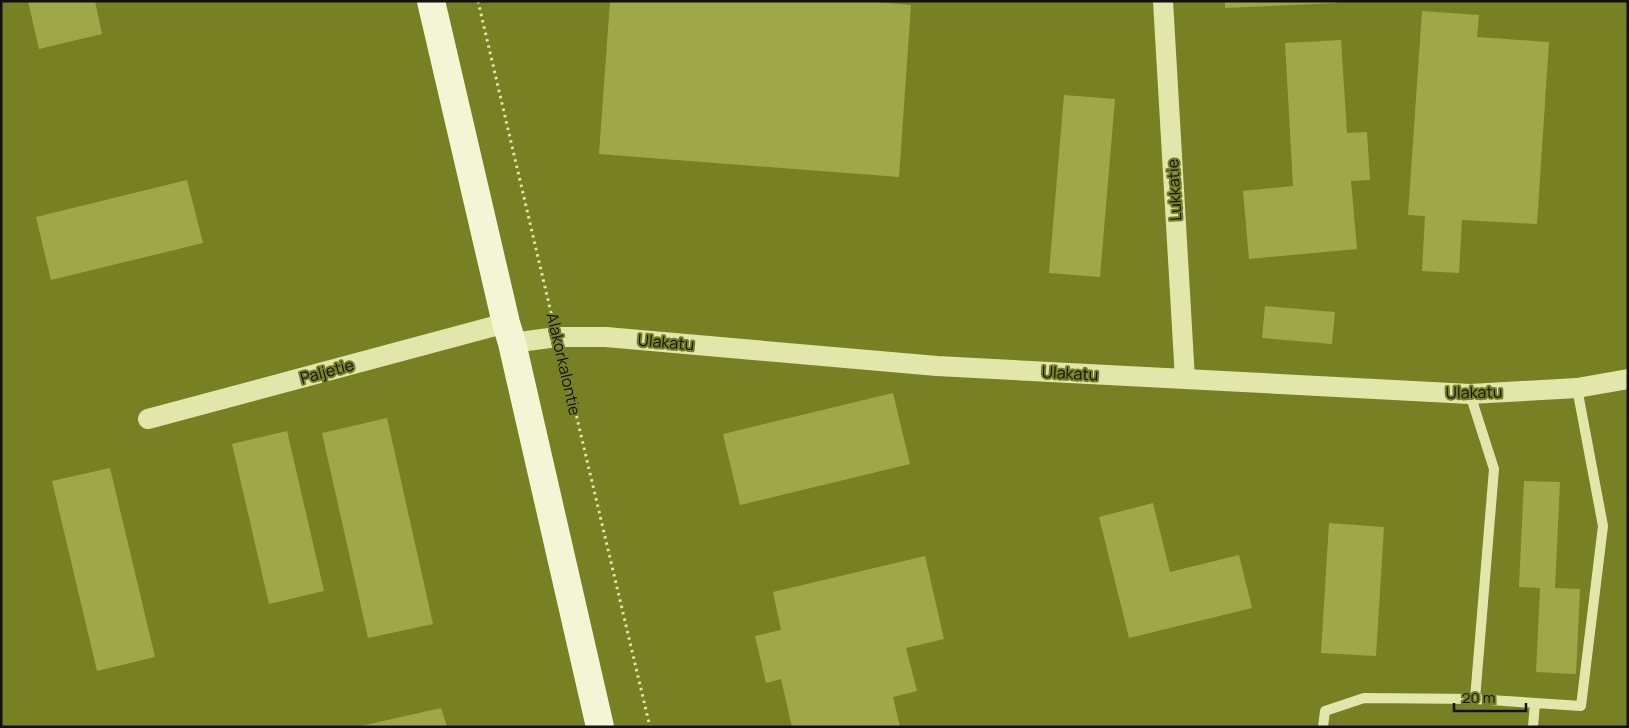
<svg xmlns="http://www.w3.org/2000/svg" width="1629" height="728" font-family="Manrope,sans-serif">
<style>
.building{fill:#9ea848}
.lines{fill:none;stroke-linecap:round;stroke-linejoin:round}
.path{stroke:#e1e7ab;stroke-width:3;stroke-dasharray:2.5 4;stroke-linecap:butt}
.lane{stroke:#e1e7ab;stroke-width:10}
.street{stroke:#e1e7ab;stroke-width:20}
.secondary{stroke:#f2f6d4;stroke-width:28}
.labels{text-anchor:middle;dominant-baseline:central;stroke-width:4;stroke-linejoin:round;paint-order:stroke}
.street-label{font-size:16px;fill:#111;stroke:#778124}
</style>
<rect width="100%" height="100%" fill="#778124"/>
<path class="building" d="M28 1H95L102 34 39 49Z
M610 1H864L911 5 899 177 599 154Z
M1225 1H1337V3L1225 8Z
M1422 11 1479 15 1477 37 1549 42 1537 224 1462 220 1459 273 1422 271 1425 216 1408 215Z
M1341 40 1347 133 1367 132 1370 180 1351 181 1357 249 1249 259 1243 191 1293 186 1285 43Z
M1064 95 1115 99 1100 277 1049 273Z
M187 180 203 243 51 280 36 217Z
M1265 306 1335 312 1332 344 1262 338Z
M893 393 910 464 740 505 723 434Z
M387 418 433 624 368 638 322 433Z
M287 431 324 591 269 604 232 444Z
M110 468 155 657 97 671 52 481Z
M1524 481 1560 482 1555 588 1580 589 1576 674 1536 672 1540 588 1519 587Z
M1153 503 1170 572 1239 555 1252 608 1129 638 1099 517Z
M1329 523 1384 527 1376 656 1321 653Z
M925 556 944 639 906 648 917 691 893 697 900 727H792L781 679 766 683 755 636 781 630 773 592Z
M441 708 447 727H361V726Z"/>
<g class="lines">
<path class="path" d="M478 1 552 317
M563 359 650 727"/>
<path class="lane" d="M1470 394 1494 469 1475 699 1581 706 1603 526 1577 388
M1323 727 1325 711 1364 698 1475 699
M1533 727 1535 703"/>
<path class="street" d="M1163 1 1185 379
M512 343 557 337H606L937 366 1470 394 1577 388 1628 379
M148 419 506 323"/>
<path class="secondary" d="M431 1 506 323 512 343 600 727"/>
</g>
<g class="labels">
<g class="street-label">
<text transform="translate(1174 190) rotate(-93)">Lukkatie</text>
<text transform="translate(666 342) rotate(5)">Ulakatu</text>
<text transform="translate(564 364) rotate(77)">Alakorkalontie</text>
<text transform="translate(327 371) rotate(-15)">Paljetie</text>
<text transform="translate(1070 373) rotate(3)">Ulakatu</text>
<text transform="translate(1474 392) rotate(-1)">Ulakatu</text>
</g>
</g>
<rect width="1629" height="728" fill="none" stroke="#111111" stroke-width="5"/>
<path d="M1454 703v8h72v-8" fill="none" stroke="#111111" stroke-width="2.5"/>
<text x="1462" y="703" font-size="15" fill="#111111" stroke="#778124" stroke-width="4" paint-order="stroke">20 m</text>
</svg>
